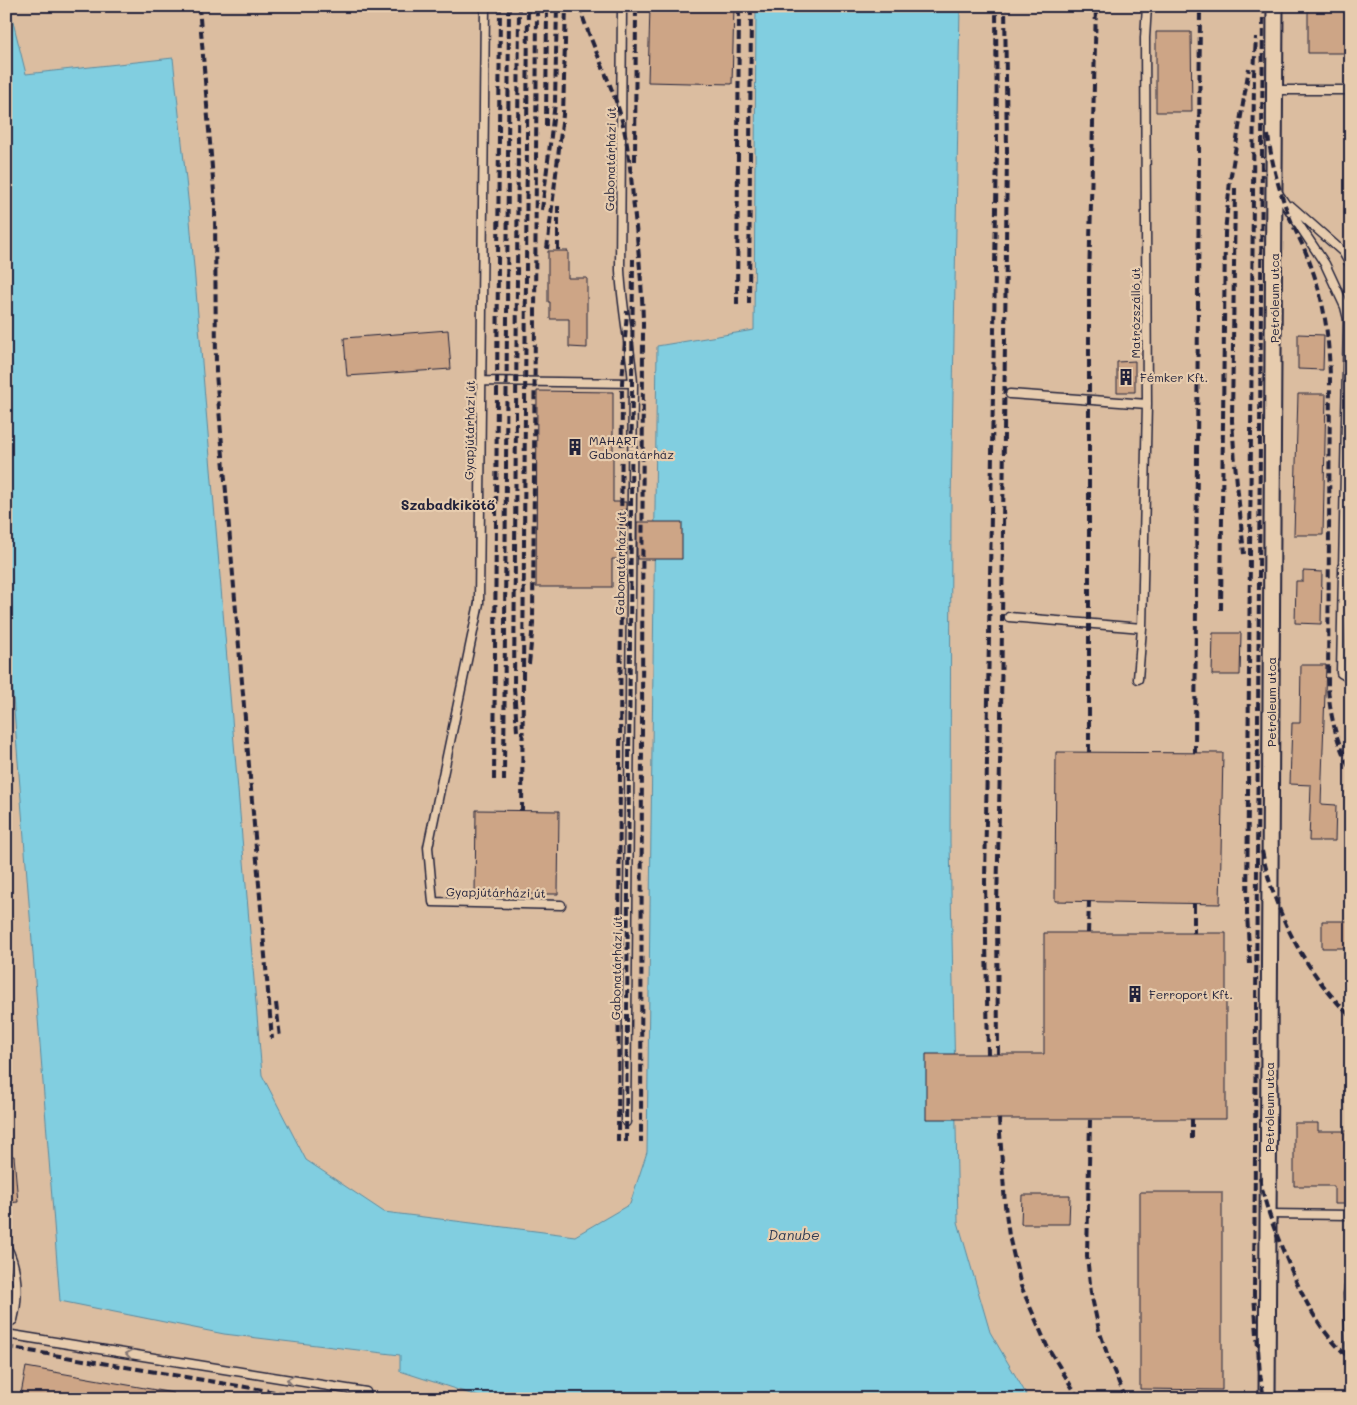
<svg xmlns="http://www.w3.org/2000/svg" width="1357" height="1405" font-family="Mali,sans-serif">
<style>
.built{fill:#dbbda0}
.water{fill:#81cee0;stroke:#5b899e}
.building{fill:#cda586;stroke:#22223b}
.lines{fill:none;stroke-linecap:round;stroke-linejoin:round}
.service-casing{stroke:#22223b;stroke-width:11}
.minor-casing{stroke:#22223b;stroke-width:19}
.service{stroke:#e7ccae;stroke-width:8}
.minor{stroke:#e7ccae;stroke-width:15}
.rail{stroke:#22223b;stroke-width:4;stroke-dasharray:8 4;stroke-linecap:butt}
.oneway{stroke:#847774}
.labels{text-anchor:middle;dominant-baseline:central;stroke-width:4.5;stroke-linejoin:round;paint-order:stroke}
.street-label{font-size:12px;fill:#22223b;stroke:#e7ccae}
.poi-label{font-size:12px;fill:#22223b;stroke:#e7ccae;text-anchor:start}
.neighbourhood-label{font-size:14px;font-weight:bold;fill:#22223b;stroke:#e7ccae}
.water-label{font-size:14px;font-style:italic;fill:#303c54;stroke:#e7ccae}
</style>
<rect width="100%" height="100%" fill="#e7ccae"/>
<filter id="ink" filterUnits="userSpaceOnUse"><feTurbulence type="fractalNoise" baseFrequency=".02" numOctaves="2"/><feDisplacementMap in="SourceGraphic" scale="10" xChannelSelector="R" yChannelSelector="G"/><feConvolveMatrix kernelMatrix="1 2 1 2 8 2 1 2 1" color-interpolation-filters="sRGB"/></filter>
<g filter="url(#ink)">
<path class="built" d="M9 6H756L754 330 657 346 647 1152 630 1204 575 1236 384 1212 306 1160 262 1075 189 208 173 58 25 74Z
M960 6H1351V1399H1029L990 1332 958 1222 950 842 951 503Z
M6 607 60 1300 224 1334 400 1355V1371L486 1399H6Z"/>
<path class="water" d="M6 6H9L26 74 173 58 189 208 262 1075 306 1160 384 1212 575 1236 630 1204 647 1152 657 346 754 330 756 6H960L951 503 950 842 958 1222 990 1332 1029 1399H486L400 1371V1355L224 1334 60 1301 6 607Z"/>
<path class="building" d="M650 6H734L732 84 648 82Z
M1308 6H1351V53H1308Z
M1156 32H1191L1192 112H1156Z
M548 251H568V278H587V348L569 347V319H550V302H548Z
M448 330 451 369 347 376 344 338Z
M1298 334 1324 335 1323 370 1298 369Z
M1135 361V392H1117V362Z
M537 391 613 392V502H626V559H612V587H536Z
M1298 394H1326L1323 535H1294Z
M637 522H682V559H637Z
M1303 571 1322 572 1321 624 1295 623 1296 581H1303Z
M1213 633H1241L1240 675H1212Z
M1301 665H1326L1321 804 1336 805 1335 841H1309L1311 785 1290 784 1292 723H1300Z
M1056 752 1223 753 1220 904 1055 901Z
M476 810 559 811 558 894H475Z
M1322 921H1351V948H1322Z
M1044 933H1226V1119H926V1054H1044Z
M1294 1123H1318V1131H1351V1204H1334V1186H1294Z
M6 1156H14L18 1202 6 1203Z
M1140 1192H1222V1390L1140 1389Z
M1022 1195H1070L1069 1224H1021Z
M26 1367 173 1393V1399H20Z"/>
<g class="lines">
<g class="service-casing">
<path id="service" d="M485 6 479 603 428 847 433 902 561 905
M622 6 620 270C622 308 630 345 633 383L626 1122
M1276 90H1351
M1276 190 1325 264 1345 307 1348 319 1341 673 1351 679
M1291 206 1343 252 1351 266
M481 381 633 383
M1010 394 1147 404
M1009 617 1142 628
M1138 679 1142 628 1147 404 1145 38 1147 6
M1268 1214 1351 1215
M6 1246C18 1267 19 1296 13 1320L6 1324
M1351 1275 1348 1294 1351 1371
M6 1334 366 1392 364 1399"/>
</g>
<g class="minor-casing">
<path id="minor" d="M1267 1399 1275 6"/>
</g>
<use href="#service" class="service"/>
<use href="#minor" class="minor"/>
<path class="rail" d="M199 6 215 205 216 373 272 1039
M579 6C591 44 610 79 621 117 629 146 631 177 634 208 638 246 642 283 643 322L641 1142
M1263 6 1254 1295 1260 1374 1264 1399
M546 126 547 6
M1268 135C1272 165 1280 195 1292 223 1299 238 1307 253 1312 269 1325 304 1329 340 1330 377L1328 687C1330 716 1337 744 1351 771
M635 161 636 6
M1235 188 1232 421 1235 463 1244 554
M558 206V251
M542 210 555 103 557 6
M547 249 563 115 566 6
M749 304 751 6
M737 305 739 6
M1221 610 1225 233 1230 181 1249 68
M529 664 533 624 537 6
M517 731 514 687 519 6
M1089 752V281L1096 6
M1195 753 1200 6
M494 780 500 6
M504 781 509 6
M522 811 528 6
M1262 851C1275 915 1305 971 1351 1017
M1194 904V933
M1088 933 1089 901
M1250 964 1247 914 1254 74 1256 37
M276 1003 280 1038
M988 1054 985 882 997 147 996 6
M998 1054 997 906 1001 717 1007 151 1005 6
M999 1119 1005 1205 1009 1236 1021 1286 1047 1346 1079 1399
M1192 1119V1141
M1090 1120 1087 1256 1091 1293 1099 1330 1110 1362 1126 1399
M618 1142 622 383 627 311
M626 1142 633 259
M1260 1177C1264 1204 1274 1228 1284 1253 1301 1293 1317 1331 1351 1359
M6 1347 317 1399"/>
</g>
<defs><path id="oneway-chevron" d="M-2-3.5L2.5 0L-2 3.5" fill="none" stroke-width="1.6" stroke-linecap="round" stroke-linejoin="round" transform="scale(1.25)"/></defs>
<g class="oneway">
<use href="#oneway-chevron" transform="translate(129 1354) rotate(-171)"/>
<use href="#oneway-chevron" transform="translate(290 1380) rotate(-171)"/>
</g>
</g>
<defs>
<g id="building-bare" transform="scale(1.35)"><path d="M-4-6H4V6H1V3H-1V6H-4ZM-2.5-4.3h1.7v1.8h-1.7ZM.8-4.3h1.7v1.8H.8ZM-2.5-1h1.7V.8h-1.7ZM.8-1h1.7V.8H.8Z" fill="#22223b" stroke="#e7ccae" stroke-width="2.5" paint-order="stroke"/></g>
</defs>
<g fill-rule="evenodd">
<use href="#building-bare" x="1126" y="377"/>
<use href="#building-bare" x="575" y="447"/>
<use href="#building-bare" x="1135" y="994"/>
</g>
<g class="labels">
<g class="street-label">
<text transform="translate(610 159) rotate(-89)">Gabonatárházi út</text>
<text transform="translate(1274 298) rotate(-90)">Petróleum utca</text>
<text transform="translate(1135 313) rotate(-90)">Matrózszálló út</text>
<text transform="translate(469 430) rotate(-89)">Gyapjútárházi út</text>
<text transform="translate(620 563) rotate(-89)">Gabonatárházi út</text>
<text transform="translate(1271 702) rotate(-90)">Petróleum utca</text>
<text transform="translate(496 892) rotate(1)">Gyapjútárházi út</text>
<text transform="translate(616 968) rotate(-89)">Gabonatárházi út</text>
<text transform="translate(1269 1107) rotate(-90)">Petróleum utca</text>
</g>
<g class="poi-label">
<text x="1140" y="377">Fémker Kft.</text>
<text x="589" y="440">MAHART<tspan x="589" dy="14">Gabonatárház</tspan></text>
<text x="1149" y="994">Ferroport Kft.</text>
</g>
<g class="neighbourhood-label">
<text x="448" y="504">Szabadkikötő</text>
</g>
<g class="water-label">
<text x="794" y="1234">Danube</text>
</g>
</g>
<rect width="1357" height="1405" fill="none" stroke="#e7ccae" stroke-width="25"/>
<rect x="12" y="12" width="1332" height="1380" fill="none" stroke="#22223b" stroke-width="2" filter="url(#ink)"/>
</svg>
